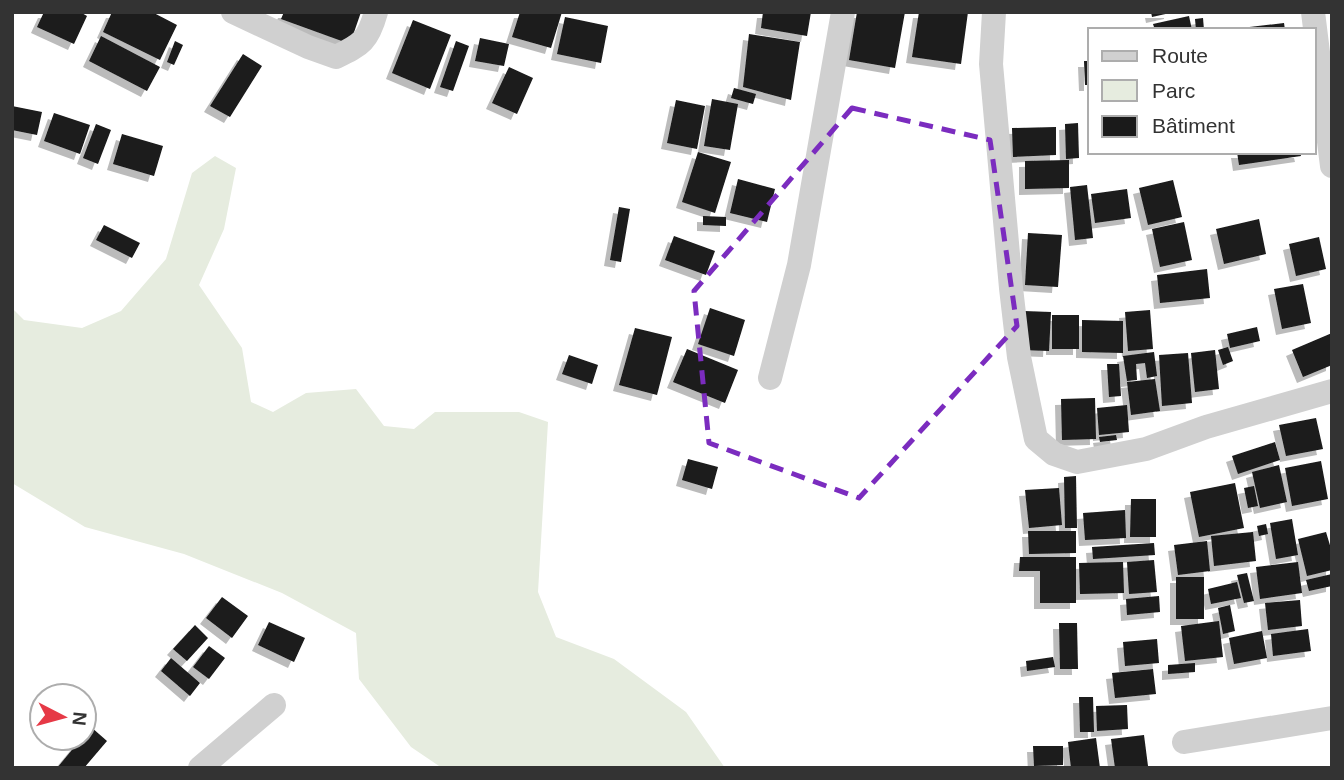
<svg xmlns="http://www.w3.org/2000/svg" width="1344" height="780" font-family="Arial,sans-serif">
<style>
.green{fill:#e6ecdf}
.building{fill:#1a1a1a;filter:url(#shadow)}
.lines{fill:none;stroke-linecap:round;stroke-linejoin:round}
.minor{stroke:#d0d0d0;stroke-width:24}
.marked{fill:none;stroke:#7b2cbf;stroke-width:5;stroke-dasharray:14 9;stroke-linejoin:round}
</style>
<defs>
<filter id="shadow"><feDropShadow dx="-6" dy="6" stdDeviation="0" flood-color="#0004"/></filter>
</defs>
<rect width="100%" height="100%" fill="#fff"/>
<path class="green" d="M215 156 236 168 224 229 199 285 242 348 251 402 273 412 306 393 356 389 384 426 414 429 435 412H519L548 422 538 592 556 637 614 659 686 712 725 768H442L411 747 359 679 356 633 282 593 184 554 85 527 12 483V308L24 320 82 328 121 311 166 259 192 173Z"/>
<path class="building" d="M44 12H80L87 16 74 44 37 27Z
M112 12H152L177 25 160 60 103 32Z
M284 12H361L350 44 281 19Z
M520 12H562L551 48 512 37Z
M763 12H811L807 36 761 28Z
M857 12H905L895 68 849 60Z
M919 12H968L961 64 912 57Z
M1151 12H1170V13L1152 17Z
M1189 16 1192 30H1155L1153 24Z
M565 17 608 26 601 63 557 54Z
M1203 18 1204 30H1196L1195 19Z
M413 20 451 35 430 89 392 73Z
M1284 23 1285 30H1242L1241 28Z
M749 34 800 42 791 100 743 87Z
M101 36 160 67 147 91 89 61Z
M480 38 509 44 504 66 475 61Z
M175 41 183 45 174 65 167 62Z
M456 41 469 46 453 91 440 87Z
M243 54 262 66 230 117 210 106Z
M1084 61H1090V85H1085Z
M509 67 533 78 517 114 492 103Z
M734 88 756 94 753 104 731 98Z
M712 99 738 104 730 150 704 146Z
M676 100 705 106 697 149 667 143Z
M12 106 42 112 37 135 12 130Z
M54 113 90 125 80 154 44 141Z
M1078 123 1079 158 1066 159 1065 124Z
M96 124 111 130 98 164 83 158Z
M1056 127V155L1013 157 1012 128Z
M122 134 163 146 154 176 113 164Z
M698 152 731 162 715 213 682 202Z
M1237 152H1300L1301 156 1239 165Z
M1069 160V188L1025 189V161Z
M738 179 775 189 767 222 730 213Z
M1173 180 1182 217 1148 225 1139 188Z
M1087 185 1093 238 1075 240 1070 187Z
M1127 189 1131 218 1095 223 1091 194Z
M619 207 630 209 621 262 610 260Z
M703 216 726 217V226L703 225Z
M1259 219 1266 254 1224 264 1216 229Z
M1184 222 1192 260 1160 267 1152 229Z
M104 225 140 243 132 258 96 240Z
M1028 233 1062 235 1058 287 1025 285Z
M674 236 715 251 706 275 665 260Z
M1319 237 1326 269 1296 276 1289 244Z
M1207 269 1210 298 1160 303 1157 275Z
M1303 284 1311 323 1282 329 1274 289Z
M710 308 745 320 734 356 698 344Z
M1150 310 1153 349 1128 351 1125 312Z
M1024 311 1051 312 1049 351 1022 350Z
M1052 315H1079V349H1052Z
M1082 320 1123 321V353L1082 352Z
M1257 327 1260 341 1230 348 1227 334Z
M635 328 672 337 657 395 619 385Z
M1332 333V365L1303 377 1292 350Z
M1228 347 1233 361 1223 365 1218 350Z
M687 349 738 370 725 403 673 382Z
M1215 350 1219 389 1195 392 1191 353Z
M1154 352 1157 376 1147 378 1145 363 1136 364 1137 380 1127 381 1123 356Z
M1188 353 1192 403 1162 406 1159 355Z
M569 355 598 365 592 384 562 374Z
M1107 364H1119L1121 396 1109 397Z
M1155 379 1160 411 1131 415 1127 382Z
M1095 398 1096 439 1062 440 1061 399Z
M1127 405 1129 432 1099 435 1097 408Z
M1316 418 1323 449 1286 456 1279 425Z
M1116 435 1117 440 1100 442 1099 437Z
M1275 442 1280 460 1238 474 1232 456Z
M688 459 718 467 712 489 682 480Z
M1321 461 1328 499 1292 506 1285 468Z
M1279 465 1287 502 1260 508 1252 472Z
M1076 476 1077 528H1065L1064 477Z
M1235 483 1244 528 1199 537 1190 492Z
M1254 486 1258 506 1248 508 1244 488Z
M1059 488 1062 525 1029 528 1025 490Z
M1131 499H1156V537H1130Z
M1125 510 1126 538 1085 540 1083 513Z
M1292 519 1298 555 1276 559 1270 523Z
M1266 524 1268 534 1259 536 1257 526Z
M1028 531H1076V553L1029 554Z
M1253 532 1256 561 1214 566 1211 536Z
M1326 532 1332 552V570L1307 576 1298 539Z
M1207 541 1210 571 1178 575 1174 545Z
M1154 543 1155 555 1093 559 1092 547Z
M1020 557H1076V603H1040V571H1019Z
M1154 560 1157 592 1129 594 1127 562Z
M1123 562 1124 593 1080 594 1079 563Z
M1298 562 1302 593 1260 599 1256 567Z
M1247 573 1254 601 1244 603 1237 575Z
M1332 574V586L1309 591 1306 580Z
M1176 577H1204V619H1176Z
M1237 582 1241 598 1211 604 1208 589Z
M1159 596 1160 612 1127 615 1126 599Z
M222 597 248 616 232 638 206 618Z
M1300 600 1302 626 1268 630 1265 603Z
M1230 605 1235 631 1223 634 1218 608Z
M1219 621 1223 657 1185 661 1181 626Z
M269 622 305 638 294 662 258 645Z
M1059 623H1077L1078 669H1060Z
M195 625 208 638 187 661 173 649Z
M1308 629 1311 651 1273 656 1271 634Z
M1262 631 1267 658 1234 664 1229 638Z
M1157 639 1159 663 1125 666 1123 642Z
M209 646 225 658 209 679 193 667Z
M1053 657 1055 667 1027 671 1026 661Z
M171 658 200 683 190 696 161 671Z
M1195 663V672L1168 674V665Z
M1153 669 1156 694 1115 698 1112 673Z
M1079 697H1093L1094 732H1080Z
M1127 705 1128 729 1097 731 1096 706Z
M91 727 107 741 84 768H57Z
M1144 735 1148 766 1115 768 1111 739Z
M1096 738 1100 768H1071L1068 742Z
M1033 746H1063V765L1034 766Z"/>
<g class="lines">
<path class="minor" d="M233 12 308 47 336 57C361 45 368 41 376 12
M994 12 991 64 1011 288 1019 357 1036 439 1054 454 1077 462 1146 449 1206 427 1332 391
M1313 12 1332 166
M770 378 799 265 843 12
M1184 742 1332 718
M200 768 274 705"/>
</g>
<path class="marked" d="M852 108 990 140 1017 326 859 498 709 443 694 291Z"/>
<rect width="1344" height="780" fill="none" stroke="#333333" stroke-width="28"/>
<rect x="1088" y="28" width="228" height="126" fill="#ffffff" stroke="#adadad" stroke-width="2"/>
<rect x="1102" y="51" width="35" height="10" fill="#d0d0d0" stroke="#adadad" stroke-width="2"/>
<text x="1152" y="63" font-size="21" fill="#333333">Route</text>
<rect x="1102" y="80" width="35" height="21" fill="#e6ecdf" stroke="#adadad" stroke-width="2"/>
<text x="1152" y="98" font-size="21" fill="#333333">Parc</text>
<rect x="1102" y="116" width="35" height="21" fill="#1a1a1a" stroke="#adadad" stroke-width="2"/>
<text x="1152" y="133" font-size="21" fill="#333333">Bâtiment</text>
<g transform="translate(63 717) rotate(96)"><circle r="33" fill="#ffffff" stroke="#adadad" stroke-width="2"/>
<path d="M0-5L12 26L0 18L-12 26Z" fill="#e63946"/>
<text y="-10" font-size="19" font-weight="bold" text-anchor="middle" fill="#333333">N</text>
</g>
</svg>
